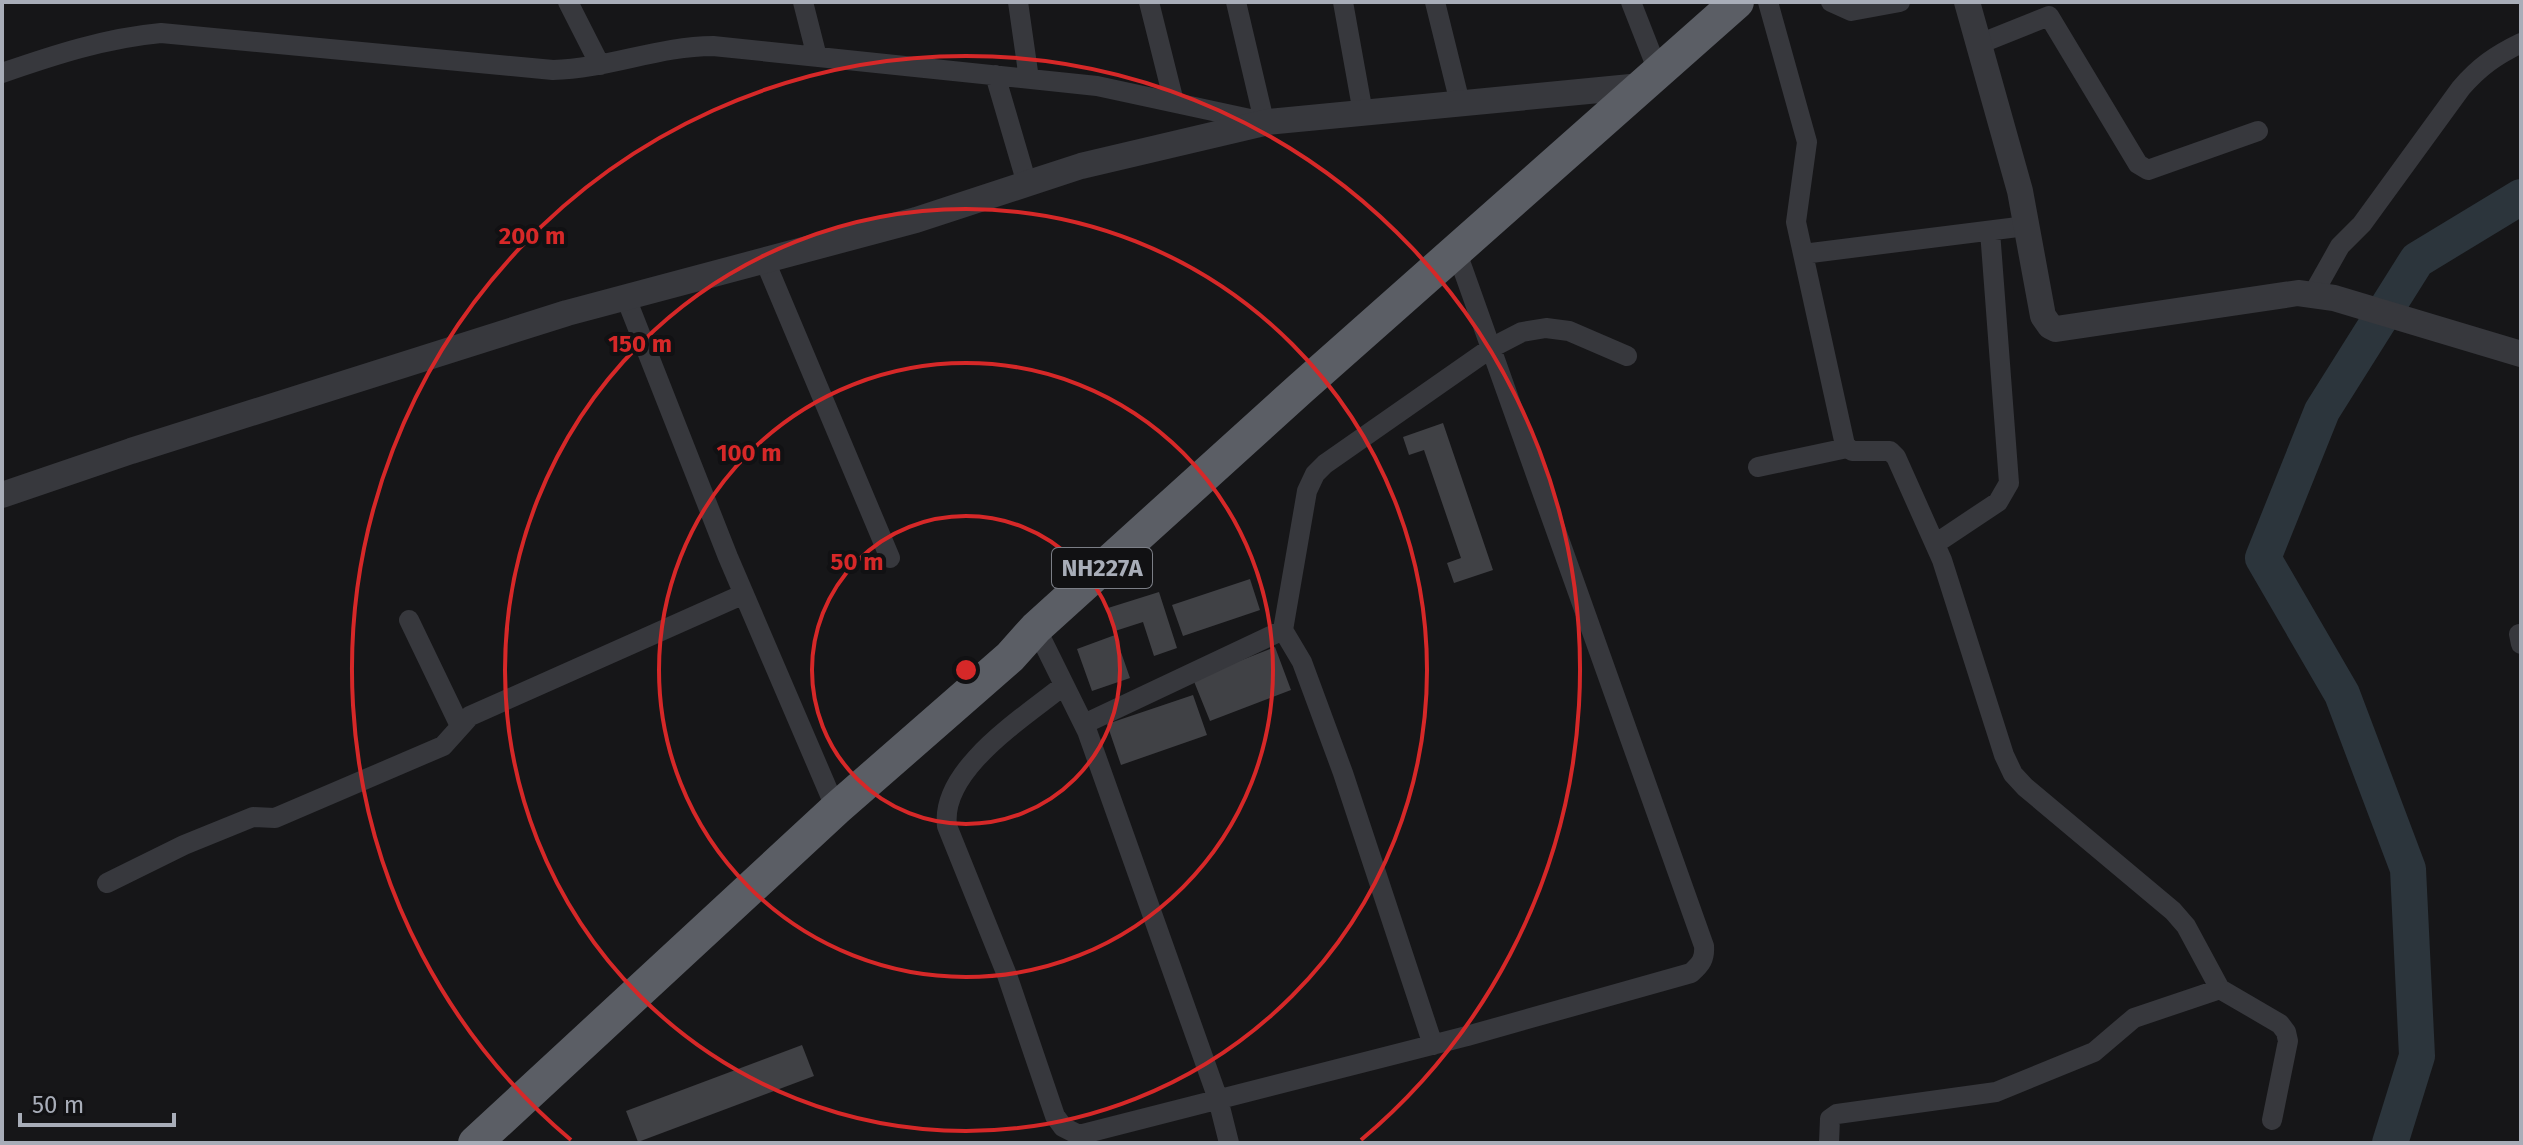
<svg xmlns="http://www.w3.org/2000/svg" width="2523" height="1145" font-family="'Fira Sans',sans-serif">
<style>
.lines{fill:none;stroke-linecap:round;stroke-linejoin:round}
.river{stroke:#2c353c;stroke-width:36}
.building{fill:#404145}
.minor{stroke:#37383d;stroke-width:20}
.tertiary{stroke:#37383d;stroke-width:26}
.trunk{stroke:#5b5e65;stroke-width:34}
.ring{fill:none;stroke:#d62828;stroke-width:4}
.labels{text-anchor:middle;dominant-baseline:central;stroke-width:8;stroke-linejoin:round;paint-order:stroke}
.shield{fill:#111113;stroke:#7b7e86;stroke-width:2}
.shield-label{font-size:24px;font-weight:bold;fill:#a8adb8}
.centre{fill:#d62828;stroke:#111113;stroke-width:4}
.ring-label{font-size:24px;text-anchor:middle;font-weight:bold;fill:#d62828;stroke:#111113;stroke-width:8;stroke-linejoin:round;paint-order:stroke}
</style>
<rect width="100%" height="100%" fill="#161618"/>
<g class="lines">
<path class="river" d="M2390 1143 2417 1056 2408 869 2342 694 2263 558 2322 411 2417 260 2521 197"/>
</g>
<path class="building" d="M1443 423 1493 570 1454 583 1447 563 1461 558 1424 450 1409 455 1403 437Z
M1250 579 1260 610 1183 636 1172 605Z
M1159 592 1177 648 1154 656 1143 622 1115 631 1108 608Z
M1115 635 1130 678 1092 691 1077 649Z
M1275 647 1291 690 1210 721 1193 679Z
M1193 695 1207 735 1121 765 1107 724Z
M802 1045 814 1076 638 1142 626 1111Z"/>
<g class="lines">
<path class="minor" d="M568 2 600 65
M803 2 817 57
M1018 2 1029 79
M1149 2 1174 102
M1236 2 1264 121
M1343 2 1363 113
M1435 2 1460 103
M1631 2 1658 71
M1768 2 1807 142 1796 222 1845 445 1852 451H1890L1896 457 1942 560 2004 755 2013 774 2025 787 2173 911 2186 926 2220 989 2280 1024 2286 1032 2288 1041 2272 1120
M1831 2 1851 11 1900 2
M1979 44 2049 16 2138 164 2148 170 2258 131
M2 73C54 55 106 38 161 33L553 70C607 69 659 46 713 46L1097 86 1264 122
M995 75 1027 184
M1803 254 2026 226
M765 261 890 558
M2313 294 2340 246 2362 224 2461 88C2479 67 2496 55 2521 43
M626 298 728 557 836 809
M1758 467 1847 448
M1935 544 1998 502 2009 483 1990 231
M409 620 460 726
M1036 628 1087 731 1218 1099 1229 1143
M1283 630 1307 491 1315 474 1325 464 1491 348 1522 332 1546 328 1569 331 1627 356
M2519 634 2521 644
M1064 685C1025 717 940 769 947 826L1007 975 1055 1116 1063 1127 1079 1135 1467 1036 1691 973C1701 964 1705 959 1704 946L1456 250
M1084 724 1283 630 1302 662 1343 773 1433 1045
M107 883 184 845 253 817 275 818 443 746 470 716 744 594
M1829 1143 1830 1119 1837 1114 1996 1092 2094 1052 2134 1018 2220 989"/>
<path class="tertiary" d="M1967 2 2020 191 2043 316 2050 326 2056 329 2298 293 2334 298 2521 354
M2 495 131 451 567 313 916 220 1081 166 1268 122 1641 86"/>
<path class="trunk" d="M475 1143 836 809 1010 657 1036 628 1300 389 1737 2"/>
</g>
<g class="ring">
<circle cx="966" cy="670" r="154"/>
<circle cx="966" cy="670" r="307"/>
<circle cx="966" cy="670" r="461"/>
<path d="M571 1140A614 614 0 1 1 1361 1140"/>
</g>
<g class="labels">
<rect class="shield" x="1052" y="548" width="100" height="40" rx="6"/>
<g class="shield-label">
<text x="1102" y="568">NH227A</text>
</g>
</g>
<circle cx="966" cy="670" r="12" class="centre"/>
<g class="ring-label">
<text x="532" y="244">200 m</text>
<text x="640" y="352">150 m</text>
<text x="749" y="461">100 m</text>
<text x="857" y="570">50 m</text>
</g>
<rect width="2523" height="1145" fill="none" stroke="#a8adb8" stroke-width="8"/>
<path d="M20 1113v12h154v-12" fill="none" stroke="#a8adb8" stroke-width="4"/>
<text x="32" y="1113" font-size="24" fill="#a8adb8" stroke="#111113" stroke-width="6" paint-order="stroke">50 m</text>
</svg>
